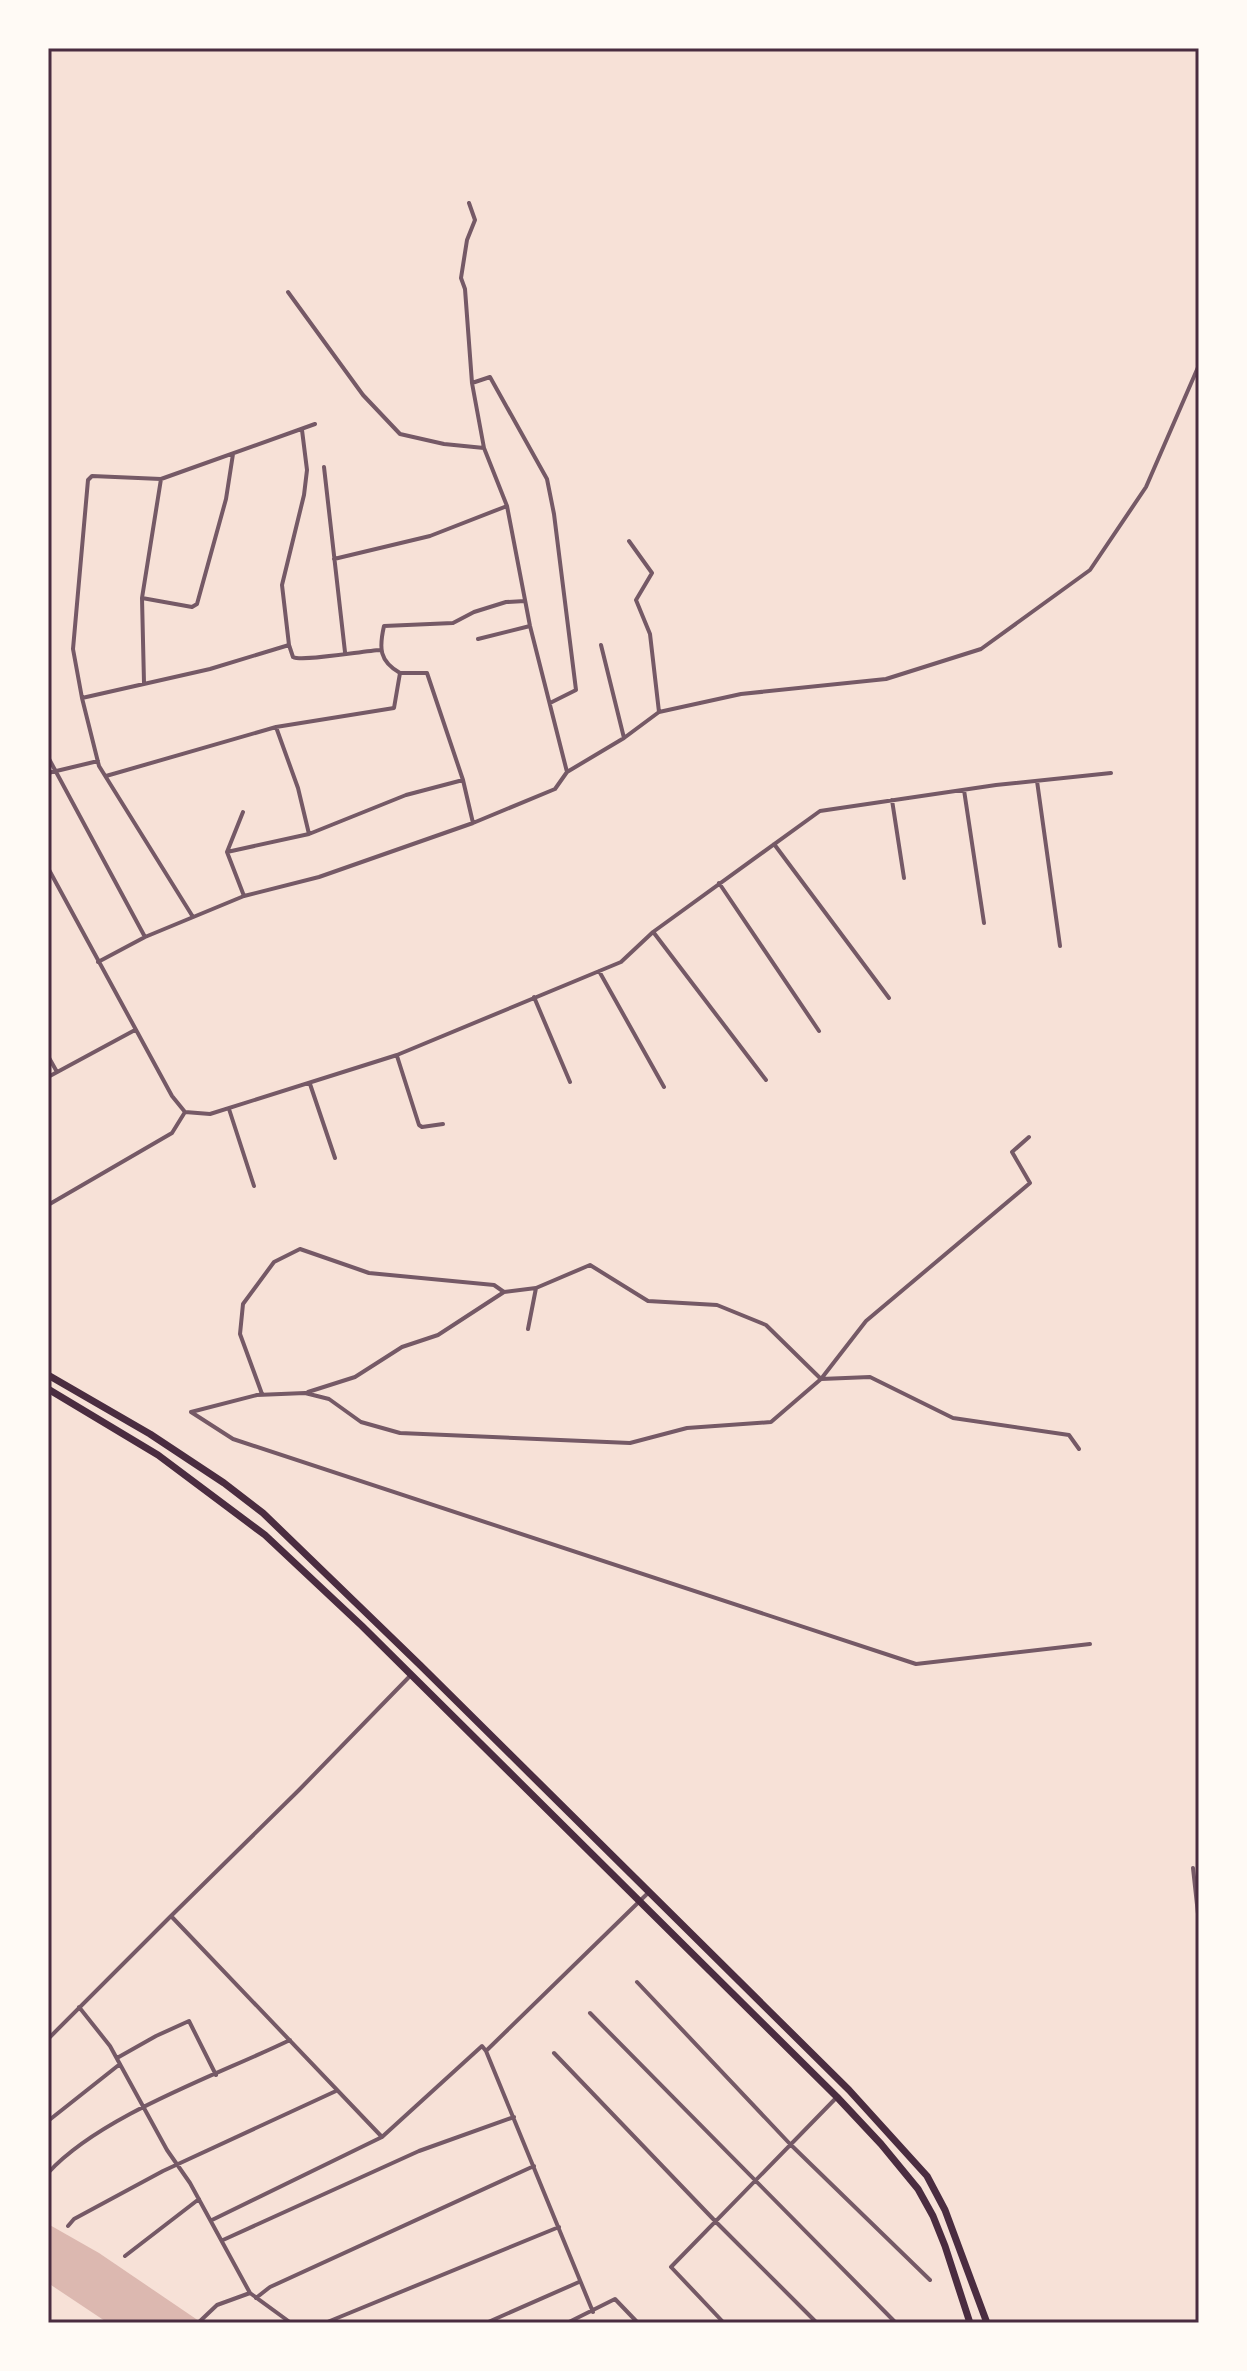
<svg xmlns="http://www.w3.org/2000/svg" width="1247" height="2371" font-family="'Varela Round',sans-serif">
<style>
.water{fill:#dcb8b0}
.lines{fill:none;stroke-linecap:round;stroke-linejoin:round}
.minor{stroke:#755966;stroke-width:4}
.trunk{stroke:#4a2c40;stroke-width:7}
.neatline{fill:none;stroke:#4a2c40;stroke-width:3}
</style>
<rect width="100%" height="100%" fill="#f7e1d7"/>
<path class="water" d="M48 2224 99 2253 202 2323H108L48 2283Z"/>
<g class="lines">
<path class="minor" d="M469 203 475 220 467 240 461 278 465 289 472 383 484 448 507 506 530 626 567 772
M288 292 363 395 400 434 444 444 484 448
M472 383 490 377 547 479 554 514 576 690 550 703
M302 430 307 470 304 495 282 585 289 645 293 657C302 662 363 651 380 650
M324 467 345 652
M629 541 652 573 636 600 650 634 659 712
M334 559 430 536 507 506
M142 598 192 607 197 604 226 499 233 454
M478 639 530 626
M601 645 624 738
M400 673C379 661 379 648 384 626L453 623 474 612 506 602 525 601
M144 683 142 598 161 479
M82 698 210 669 289 645
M276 727 298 788 309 834
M48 757 145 937
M48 773 98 761
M106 776 276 727 394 708 400 673H427L463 780 473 823
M1037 781 1060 946
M964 790 984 923
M892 800 904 878
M243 812 227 852 244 896
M774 844 889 998
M227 852 309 834 406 795 463 780
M48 868 172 1096 185 1112 210 1114 397 1055 621 962 653 932 820 811 996 785 1111 773
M719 883 819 1031
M193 917 99 766 82 698 73 649 88 480 92 476 161 479 315 424
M654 933 766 1080
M98 962 145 937 244 896 319 877 473 823 555 789 567 772 624 738 659 712 741 694 886 679 981 649 1090 570 1146 487 1199 365
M599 971 664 1087
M534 997 570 1082
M48 1056 57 1072
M397 1056 419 1125 422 1127 443 1124
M48 1077 135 1030
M310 1084 335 1158
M229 1109 254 1186
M48 1205 172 1133 185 1112
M528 1329 536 1288 590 1265 648 1301 717 1305 766 1325 821 1379 866 1321 1030 1183 1012 1152 1029 1137
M308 1392 355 1377 402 1347 438 1335 504 1292 536 1288
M262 1394 240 1334 243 1304 274 1262 300 1249 369 1273 494 1285 504 1292
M1079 1449 1069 1435 953 1418 870 1377 821 1379 771 1422 687 1428 630 1443 400 1433 361 1422 329 1399 305 1393 257 1395 191 1412 233 1439 916 1664 1090 1644
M1193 1868 1199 1923
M171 1916 299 1790 410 1676
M637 1982 790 2144 930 2280
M79 2007 110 2046 167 2150 190 2183 250 2293 291 2323
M590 2013 896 2323
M48 2039 171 1916 382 2137 482 2046 486 2051
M554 2053 716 2222 817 2323
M117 2058 156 2036 189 2021 216 2075
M48 2121 120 2064
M48 2173C101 2115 218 2075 290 2040
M212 2220 382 2137
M68 2226 74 2219 163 2171 336 2091
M223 2240 419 2151 514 2117
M125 2256 199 2199
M256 2298 270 2287 534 2166
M593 2312 486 2051 648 1893
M198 2323 217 2305 250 2293
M325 2323 559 2227
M486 2323 579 2282
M567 2323 615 2299 638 2323
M724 2323 671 2267 837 2097"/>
<path class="trunk" d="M48 1375 150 1434 224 1483 263 1513 420 1665 849 2090 927 2176 945 2210 987 2323
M48 1389 158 1455 265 1535 362 1626 837 2097 881 2144 918 2189 933 2216 945 2246 970 2323"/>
</g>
<rect width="1247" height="2371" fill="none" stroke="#fffaf5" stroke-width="100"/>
<rect x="50" y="50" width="1147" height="2271" class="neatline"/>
</svg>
